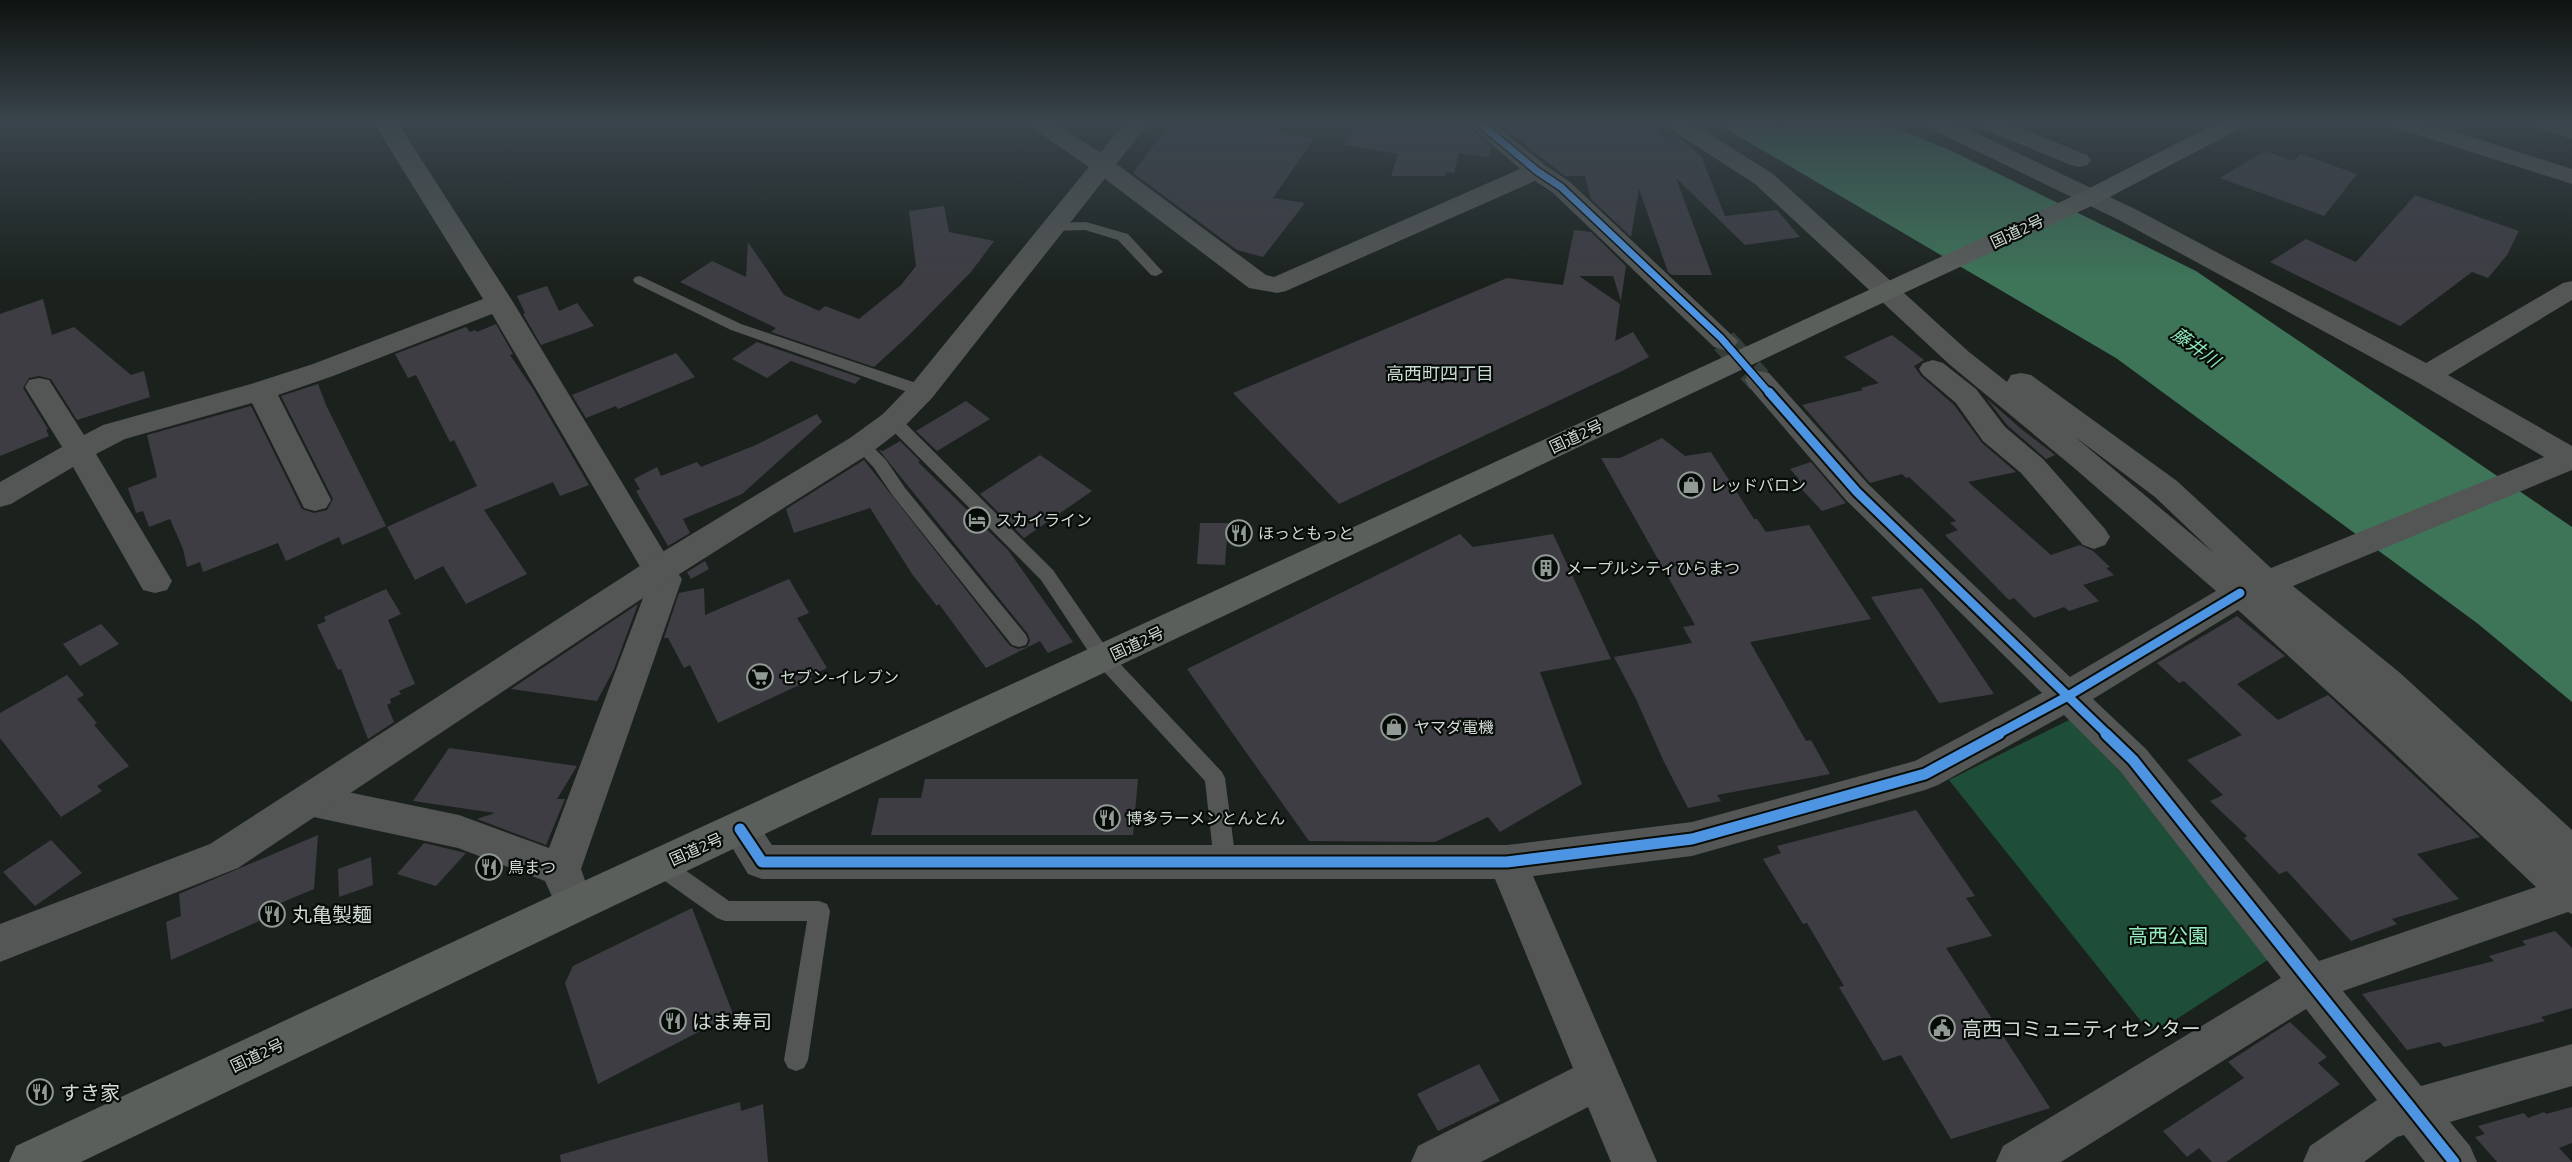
<svg xmlns="http://www.w3.org/2000/svg" width="2572" height="1162" font-family="'Titillium Web','Noto Sans JP',sans-serif">
<style>
.green{fill:#1e4d38}
.water{fill:#3e7559}
.building{fill:#3e3d44}
.lines{fill:none;stroke-linecap:round;stroke-linejoin:round}
.minor-tunnel{stroke:#363e39;stroke-width:26;stroke-dasharray:26 13;stroke-linecap:butt}
.service{fill:#535654;fill-rule:evenodd}
.minor{fill:#535654;fill-rule:evenodd}
.tertiary{fill:#535654;fill-rule:evenodd}
.trunk{fill:#5a5f5c;fill-rule:evenodd}
.cycleway-far2-casing{stroke:#070c09;stroke-width:10}
.cycleway-far1-casing{stroke:#070c09;stroke-width:13}
.cycleway-casing{stroke:#070c09;stroke-width:15}
.cycleway-far2{stroke:#4d94e3;stroke-width:7}
.cycleway-far1{stroke:#4d94e3;stroke-width:9}
.cycleway{stroke:#4d94e3;stroke-width:11}
.labels{text-anchor:middle;dominant-baseline:central;stroke-width:4.5;stroke-linejoin:round;paint-order:stroke}
.street-label{font-size:16px;fill:#d1dad5;stroke:#070c09}
.poi-label{font-size:16px;fill:#d1dad5;stroke:#070c09;text-anchor:start}
.water-label{font-size:18px;font-style:italic;fill:#8de7b9;stroke:#070c09}
.neighbourhood-label{font-size:18px;fill:#cadbd1;stroke:#070c09}
.near-poi-label{font-size:20px;fill:#d1dad5;stroke:#070c09;text-anchor:start}
.near-park-label{font-size:20px;fill:#93edbf;stroke:#070c09}
</style>
<rect width="100%" height="100%" fill="#1b221e"/>
<path class="green" d="M2073 718 2280 952 2152 1035 1949 780Z"/>
<path class="water" d="M1711 120H1878L1952 151 2196 271 2572 527V702L2477 623 2116 358Z"/>
<path class="building" d="M1172 120H1220L1314 138 1273 198 1305 203 1263 257 1237 250 1133 173Z
M1359 120H1462L1491 146 1488 157 1459 153 1454 173 1446 172 1445 176H1391L1398 154 1344 145Z
M1493 120H1625L1638 125 1648 122 1659 130 1662 138 1675 135 1701 156 1725 216 1777 210 1800 237 1745 245 1676 178 1712 275H1672L1668 272 1639 189 1631 237 1591 199 1585 176H1565Z
M2265 151 2293 161 2300 154 2357 174 2324 216 2220 178Z
M2415 195 2519 231 2507 255 2488 278 2472 272 2400 326 2270 262 2306 239 2356 262Z
M944 206 949 232 994 241 971 272 908 336 874 367 771 332 776 328 680 282 712 261 746 277 748 242 784 295 819 311 825 306 859 319 901 285 916 266 909 211Z
M1574 230 1591 232 1626 266 1621 301 1613 276H1579L1620 304 1615 341 1633 332 1649 357 1624 370 1339 504 1233 393 1507 278 1563 285Z
M547 286 559 311 577 303 594 326 541 345 523 314 525 313 517 296Z
M43 299 52 335 74 327 131 375 144 371 150 397 77 420 51 379 39 376 29 378 23 388 48 429 46 430 49 436 0 456V314Z
M496 324 513 354 510 355 533 389 589 485 560 496 553 482 484 510 527 574 466 604 443 566 415 580 387 527 477 486 454 440 450 442 416 375 408 378 395 354 466 327 470 332 475 330 477 332Z
M1892 335 1924 360 1914 366 1921 376 1954 405 1982 443 2016 472 1968 482 2051 555 2080 545 2093 551 2110 567 2106 568 2114 575 2083 585 2099 601 2069 611 2064 607 2034 618 2014 598 2009 600 1945 535 1958 530 1950 523 1956 521 1909 477 1906 478 1902 474 1870 483 1802 405 1863 390 1861 388 1879 383 1844 357Z
M757 342 861 378 855 384 791 361 767 378 732 359Z
M676 353 695 377 618 409 616 406 586 418 572 395Z
M318 384 326 405 386 526 342 545 339 537 286 561 278 543 203 572 200 562 187 567 183 549 170 519 149 527 143 511 136 513 128 488 157 477 147 435 251 406 302 509 314 513 327 510 333 499 281 396Z
M1986 398 2020 428 2055 455 2046 459 2007 425Z
M966 401 990 419 937 451 916 431Z
M817 414 822 422 742 494 683 519 690 533 668 546 636 491 640 489 634 479 657 467 661 476 697 462 701 467 756 445Z
M1662 438 1685 456 1711 452 1754 519H1757L1766 532 1809 525 1871 619 1750 642 1806 741 1811 740 1830 774 1717 795 1721 801 1688 808 1664 762 1636 699 1614 657 1692 643 1683 627 1695 625 1601 458H1620Z
M900 441 920 461 918 462 1008 550 1073 642 1048 653 1040 641 986 668 939 604 937 606 912 574 870 508 794 533 786 509 864 460 1010 646 1018 649 1027 647 1030 641 1028 634 879 450 883 451Z
M1040 455 1092 491 1024 538 980 494Z
M1811 462 1844 501 1846 503 1822 511 1794 481 1799 479 1790 469Z
M1200 523H1228L1225 565 1197 564Z
M1460 534 1473 547 1553 534 1611 659 1540 672 1582 784 1500 832 1488 817 1435 842 1309 841 1187 669Z
M705 561 709 569 691 579 687 572Z
M789 579 809 613 797 618 827 668 810 676 812 679 718 723 690 665 684 668 668 638H664L679 593 704 588 705 615Z
M1922 588 1957 639 1994 694 1939 703 1871 597Z
M386 589 401 614 388 620 415 684 399 691 401 694 390 699 391 703 387 705 394 722 368 739 341 669 338 670 317 625 326 621 324 617Z
M638 604 614 669 597 701 511 689Z
M2237 616 2285 656 2237 684 2278 720 2328 695 2480 837 2417 854 2459 899 2392 919 2397 924 2351 941 2287 871 2279 874 2244 838 2247 836 2210 801 2223 795 2187 760 2242 735 2184 681 2179 683 2157 663Z
M101 624 119 644 80 666 63 644Z
M67 675 84 695 77 699 97 723 94 725 129 766 97 786 102 791 61 817 0 738V713Z
M449 748 577 766 557 799H565L546 845 477 819 495 813 413 801Z
M925 779H1138L1133 835H871L879 798H921Z
M1916 810 1975 896 1966 898 1992 936 1946 948 2050 1108 1951 1139 1901 1055 1883 1061 1839 987 1844 986 1807 923 1803 924 1763 859 1781 853 1777 846Z
M318 835 314 889 264 910 266 918 171 960 166 922 181 916 179 894Z
M51 840 82 873 35 906 3 872Z
M424 843 466 853 436 886 397 874Z
M371 857 373 885 339 897 338 869Z
M692 908 733 1014 598 1084 565 983 573 966Z
M2555 931 2572 948V1008L2541 1017 2545 1021 2444 1047 2440 1042 2407 1050 2362 994 2494 961 2489 956 2526 945 2522 941Z
M2290 1022 2327 1057 2318 1063 2340 1084 2226 1162H2212L2199 1148 2187 1157 2163 1131 2244 1078 2228 1062Z
M1479 1064 1500 1101 1438 1131 1417 1094Z
M740 1102 741 1111 763 1104 768 1162H561L560 1155Z
M2572 1107V1143L2559 1148 2572 1162H2497L2475 1137 2485 1134 2478 1126 2524 1113 2528 1118 2544 1112 2546 1114Z"/>
<g class="lines">
<path class="minor-tunnel" d="M1724 341 1759 380"/>
<path class="service" d="M1086 222 1128 234 1163 272 1156 276 1151 275 1118 240 1085 230 1052 231 1045 227 1052 223Z
M640 276 741 324 928 387 930 391 928 395H916L731 330 635 283 633 280 635 277Z
M893 416 899 417 1053 570 1110 653 1222 772 1225 778 1236 862 1233 869 1225 871 1217 869 1214 862 1205 781 1096 663 1041 580 887 425 885 421 887 417Z
M861 439 867 441 886 460 905 488 1026 635 1028 640 1026 645 1019 647 1012 645 893 496 874 468 853 445 855 441Z
M660 856 668 858 729 901H819L827 904 830 911 808 1060 804 1068 796 1071 788 1068 784 1060 807 921H725L717 918 652 872 649 865 652 858Z"/>
<path class="minor" d="M372 120H396L513 302 670 562 682 579 581 869 588 889 582 901 568 907 554 901 545 881 458 848 309 816 296 811 290 800 296 789 309 784 459 815 549 848 649 582 492 314 333 376 278 395 331 500 326 508 315 511 304 508 252 403 125 439 96 454 172 581 167 590 155 593 143 590 73 467 11 504 0 507V482L62 447 25 387 29 380 39 378 49 380 84 435 103 425 251 384 313 364 483 299Z
M1024 120H1051L1110 159 1266 275 1274 277 1520 169 1464 120H1490L1546 166 1570 182 1738 341 1734 347 1724 350 1714 347 1552 192 1535 181 1286 291 1277 293 1249 288 1092 169 1028 125Z
M1661 120H1687L1773 174 1969 352 2007 382 2011 375 2021 373 2031 375 2177 481 2271 568 2544 457 2417 382 2119 220 1923 125 1920 120H1949L2137 210 2426 363 2563 283 2572 281V300L2448 375 2572 446V470L2293 586 2399 672 2572 830V914L2568 912 2343 991 2421 1086 2572 1044V1086L2450 1122 2470 1146 2477 1162H2425L2404 1135 2397 1137 2364 1162H2303L2310 1146 2377 1100 2306 1009 2061 1162H1996L2003 1146 2281 978 2120 771 2064 715 1938 785 1925 790 1692 856 1533 876 1657 1162H1611L1588 1107 1481 1162H1411L1418 1146 1573 1068 1495 879H762L748 874 721 829 726 817C754 808 758 825 772 845H1507L1692 822 1915 761 2042 693 1846 500 1749 387 1745 380 1749 373 1759 371 1769 373 1868 484 2070 677 2216 591 2073 467 1949 364 1755 184 1664 125ZM2074 436 2155 497 2214 553ZM2238 610 2386 745 2536 887 2319 961 2146 749 2093 699Z
M1970 120H2001L2087 155 2091 160 2087 165 2079 167 2071 165 1974 125Z
M2525 120H2559L2572 124V139L2529 125Z
M1933 360 1943 363 1976 389 2005 427 2043 459 2105 529 2110 537 2105 545 2094 549 2083 545 2021 473 1983 441 1956 403 1923 375 1919 369 1923 363Z"/>
<path class="tertiary" d="M1127 120H1151L932 398 903 428 872 452 670 580 238 868 0 962V924L210 844 646 562 850 438 883 414 912 384Z
M2383 120H2418L2572 169V184L2387 125Z"/>
<path class="trunk" d="M2222 120H2251L2247 125 2100 202 1863 312 588 918 81 1162H9L16 1146 560 892 2082 192Z"/>
<g class="cycleway-far2-casing">
<path id="cycleway-far2" d="M1476 120 1537 171 1561 187 1721 338 1770 394"/>
</g>
<g class="cycleway-far1-casing">
<path id="cycleway-far1" d="M1769 392 1857 492 2108 735
M1996 735 2068 696 2240 593"/>
</g>
<g class="cycleway-casing">
<path id="cycleway" d="M2106 734 2133 760 2454 1162
M740 829 762 862H1507L1692 839 1925 774 1999 734"/>
</g>
<use href="#cycleway-far2" class="cycleway-far2"/>
<use href="#cycleway-far1" class="cycleway-far1"/>
<use href="#cycleway" class="cycleway"/>
</g>
<linearGradient id="sky" x2="0" y2="1"><stop stop-color="#0f1310"/><stop offset="0.43" stop-color="#39444c"/><stop offset="1" stop-color="#39444c" stop-opacity="0"/></linearGradient>
<rect width="2572" height="282" fill="url(#sky)"/>
<defs>
<g id="shop-ring" transform="scale(1.35)"><circle r="9.5" fill="#070c09" stroke="#919a95" stroke-width="1.5"/><path d="M-5-2.5h2.3a2.7 3.5 0 0 1 5.4 0H5L5.5 6h-11ZM-1.5-2.5h3a1.5 2.3 0 0 0-3 0Z" fill="#919a95"/></g>
<g id="hotel-ring" transform="scale(1.35)"><circle r="9.5" fill="#070c09" stroke="#919a95" stroke-width="1.5"/><path d="M-6-4.5h1.5V1H6V5H4.5V3h-9V5H-6ZM-4 0a1.8 1.8 0 1 1 3.6 0ZM.5 0V-2.5h3Q6-2.5 6 0Z" fill="#919a95"/></g>
<g id="restaurant-ring" transform="scale(1.35)"><circle r="9.5" fill="#070c09" stroke="#919a95" stroke-width="1.5"/><path d="M-5-6h1v4h1v-4h1v4h1v-4h1v5L-1.5 .5V6h-2V.5L-5-1ZM5-6V6H3V1.5H1.5Q1.5-4 5-6Z" fill="#919a95"/></g>
<g id="building-ring" transform="scale(1.35)"><circle r="9.5" fill="#070c09" stroke="#919a95" stroke-width="1.5"/><path d="M-4-6H4V6H1V3H-1V6H-4ZM-2.5-4.3h1.7v1.8h-1.7ZM.8-4.3h1.7v1.8H.8ZM-2.5-1h1.7V.8h-1.7ZM.8-1h1.7V.8H.8Z" fill="#919a95"/></g>
<g id="supermarket-ring" transform="scale(1.35)"><circle r="9.5" fill="#070c09" stroke="#919a95" stroke-width="1.5"/><path d="M-6-5.5h2.5l.6 2H6L4.5 2H-2.5L-4.4-4H-6ZM-1.5 3.2a1.3 1.3 0 1 0 .1 0ZM3 3.2a1.3 1.3 0 1 0 .1 0Z" fill="#919a95"/></g>
<g id="civic-ring" transform="scale(1.35)"><circle r="9.5" fill="#070c09" stroke="#919a95" stroke-width="1.5"/><path d="M-.6-6.5H3V-4.5H.6V-3L4-1V1h2V6H-6V1h2V-1L-.6-3ZM-1.2 2.5V6h2.4V2.5Z" fill="#919a95"/></g>
</defs>
<g fill-rule="evenodd">
<use href="#shop-ring" x="1691" y="485"/>
<use href="#hotel-ring" x="977" y="520"/>
<use href="#restaurant-ring" x="1239" y="533"/>
<use href="#building-ring" x="1546" y="568"/>
<use href="#supermarket-ring" x="760" y="677"/>
<use href="#shop-ring" x="1394" y="727"/>
<use href="#restaurant-ring" x="1107" y="818"/>
<use href="#restaurant-ring" x="489" y="867"/>
<use href="#restaurant-ring" x="272" y="914"/>
<use href="#restaurant-ring" x="673" y="1021"/>
<use href="#civic-ring" x="1942" y="1028"/>
<use href="#restaurant-ring" x="40" y="1092"/>
</g>
<g class="labels">
<g class="street-label">
<text transform="translate(2017 231) rotate(-25)">国道2号</text>
<text transform="translate(1576 436) rotate(-25)">国道2号</text>
<text transform="translate(1137 643) rotate(-25)">国道2号</text>
<text transform="translate(696 849) rotate(-24)">国道2号</text>
<text transform="translate(257 1055) rotate(-25)">国道2号</text>
</g>
<g class="poi-label">
<text x="1710" y="485">レッドバロン</text>
<text x="996" y="520">スカイライン</text>
<text x="1258" y="533">ほっともっと</text>
<text x="1566" y="568">メープルシティひらまつ</text>
<text x="780" y="677">セブン-イレブン</text>
<text x="1414" y="727">ヤマダ電機</text>
<text x="1126" y="818">博多ラーメンとんとん</text>
<text x="508" y="867">鳥まつ</text>
</g>
<g class="water-label">
<text transform="translate(2196 347) rotate(36)">藤井川</text>
</g>
<g class="neighbourhood-label">
<text x="1440" y="373">高西町四丁目</text>
</g>
<g class="near-poi-label">
<text x="292" y="914">丸亀製麺</text>
<text x="692" y="1021">はま寿司</text>
<text x="1962" y="1028">高西コミュニティセンター</text>
<text x="60" y="1092">すき家</text>
</g>
<g class="near-park-label">
<text x="2168" y="935">高西公園</text>
</g>
</g>
</svg>
